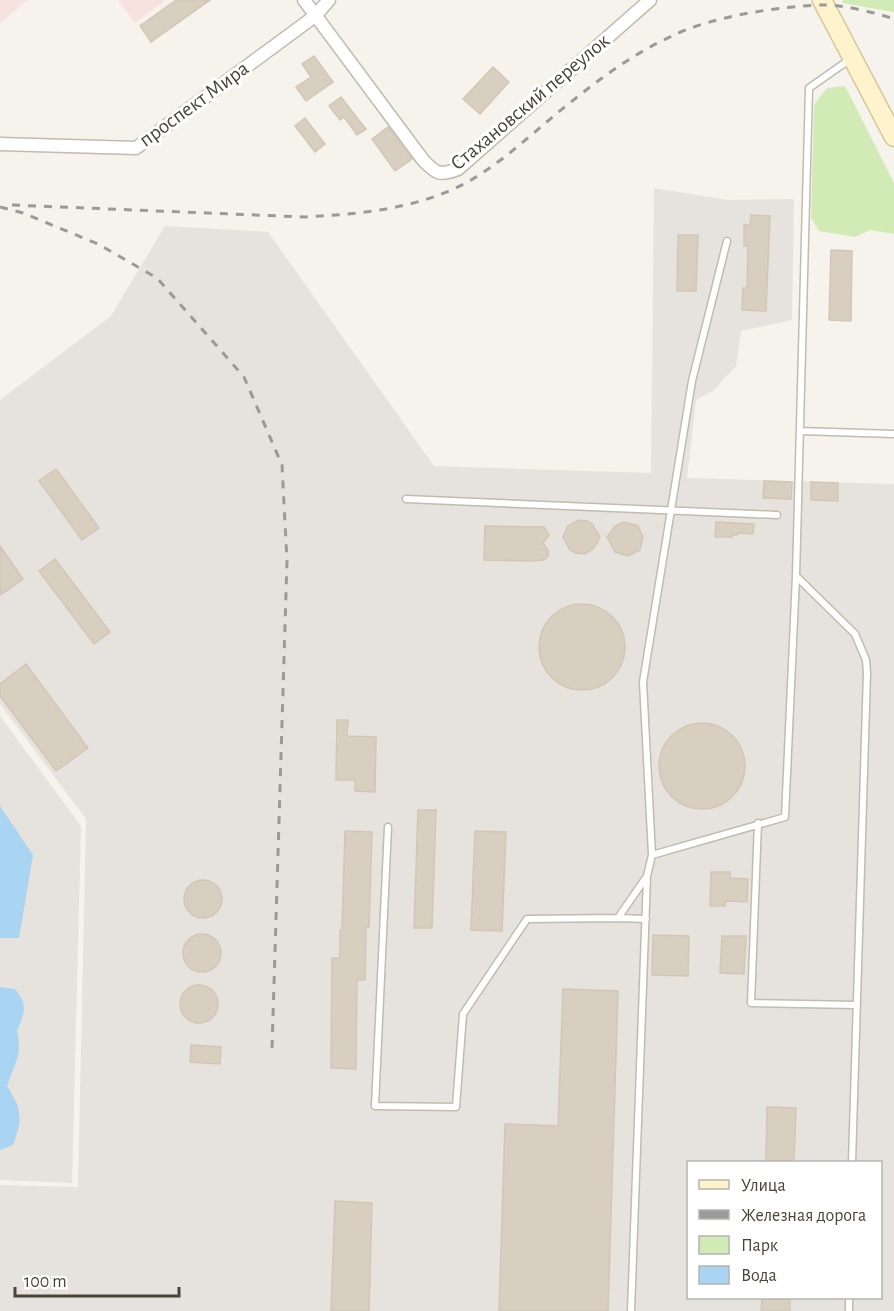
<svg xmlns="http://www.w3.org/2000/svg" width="894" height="1311" font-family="'Alegreya Sans',sans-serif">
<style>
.industrial{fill:#e6e2dd;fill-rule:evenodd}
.medical{fill:#f6e3e0}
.green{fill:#d2eab5}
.water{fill:#a9d4f2}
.building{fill:#d8cfc1;stroke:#d3c7b4;stroke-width:1.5}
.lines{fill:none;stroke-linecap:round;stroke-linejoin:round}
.service-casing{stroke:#c2bbae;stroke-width:9}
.minor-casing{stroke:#c2bbae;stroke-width:15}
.secondary-casing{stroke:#d6c79b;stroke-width:21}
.service{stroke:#fff;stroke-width:6}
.minor{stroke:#fff;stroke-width:12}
.secondary{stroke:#fff3cd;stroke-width:18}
.rail{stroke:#9a9a9a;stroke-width:3;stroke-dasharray:8 8;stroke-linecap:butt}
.labels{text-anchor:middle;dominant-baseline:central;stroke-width:6;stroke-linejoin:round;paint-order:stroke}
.street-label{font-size:21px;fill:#4b4439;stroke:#fff}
</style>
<rect width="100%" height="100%" fill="#f6f3ec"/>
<path class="industrial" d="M654 188 728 200 794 199 792 320 741 331 736 366 713 391 696 400 687 478 894 484V1311H0V1185L78 1187 86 819 0 704V400L111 316 165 226 268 232 434 466 651 473ZM688 1162H880V1298H688Z
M0 716 81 826 72 1183 0 1180Z"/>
<path class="medical" d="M0 0H28L0 23Z
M118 0H166L135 23Z"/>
<path class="green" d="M843 0H894V12L842 3Z
M845 86 894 183V234L870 230 855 237 819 231 811 218 814 105 827 88Z"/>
<path class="water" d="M0 806 33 855 19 938H0Z
M0 987 15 989C28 1005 25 1013 17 1031 23 1055 14 1064 7 1086 22 1109 23 1119 13 1145L0 1150Z"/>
<path class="building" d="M176 0H210L151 42 140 26Z
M314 56 333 82 306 101 296 87 311 77 302 64Z
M493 67 509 82 480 114 463 99Z
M341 97 366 129 357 135 344 117 340 120 329 106Z
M305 118 325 144 315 152 295 126Z
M388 127 412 159 395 171 372 139Z
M751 215 770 216 766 311 742 310 743 288H747L748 246H744V225H750Z
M678 235H698L696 291H677Z
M831 250 852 251 851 321 829 320Z
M56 469 99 528 82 540 39 481Z
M764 481 792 482 791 499 763 498Z
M811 482 838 483V501L811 500Z
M579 520 587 521 592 524 600 537 594 548 585 554 576 553 570 550 563 537 568 526Z
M624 522 638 526 643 537 640 550 628 556 615 552 607 537 615 526Z
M716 522 754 524 753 534 737 533V535H732V537H715Z
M485 526 544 527 549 535 543 543 548 550V556L544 560 533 561 484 560Z
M0 546 23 579 0 595Z
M55 559 110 632 94 644 39 571Z
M539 647a43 43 0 1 1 86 0a43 43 0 1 1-86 0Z
M26 664 88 748 56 771 0 696V684Z
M337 720H348L347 736 376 737 375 792 355 791V780H336Z
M659 766a43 43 0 1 1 86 0a43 43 0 1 1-86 0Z
M418 810H436L432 928H414Z
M345 831 372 832 369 927H366L365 980H357L356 1069 331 1068 332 958H340V930H342Z
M475 831 506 832 502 931 471 930Z
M711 872H730V878L748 879 747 902 726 901 725 906H710Z
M184 899a19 19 0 1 1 38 0a19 19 0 1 1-38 0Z
M183 953a19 19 0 1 1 38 0a19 19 0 1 1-38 0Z
M653 935 689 936 688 976 652 975Z
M722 936H746L744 974 720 973Z
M180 1004a19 19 0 1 1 38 0a19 19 0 1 1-38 0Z
M563 989 618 991 608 1311H499L505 1124 558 1126Z
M191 1045 221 1047 220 1064 190 1062Z
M767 1107 796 1108 794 1162H766Z
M335 1201 372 1203 369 1311H331Z
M762 1298H790V1311H761Z"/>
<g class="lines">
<g class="service-casing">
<path id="service" d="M849 60 809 88 796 576 855 634 866 660 867 673 852 1162
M727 241 692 381 643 682 652 855 785 817 796 576
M800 431 894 434
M406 499 777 515
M758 823 751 1003 856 1005
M388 827 375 1106 456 1107 463 1014 527 919 618 918 647 876 652 855
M618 918 646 919
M631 1311 647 877
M849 1311V1298"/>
</g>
<g class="minor-casing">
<path id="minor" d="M304 0 423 160C436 174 440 176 458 169L650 0
M0 144 136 148 315 16 329 0"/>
</g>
<g class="secondary-casing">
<path id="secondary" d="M822 0 894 137"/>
</g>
<use href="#service" class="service"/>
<use href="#minor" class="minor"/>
<use href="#secondary" class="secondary"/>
<path class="rail" d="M12 205 305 217C357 214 408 210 456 188 500 167 538 127 576 98 606 74 637 52 672 36 710 17 779 6 823 5 839 4 878 13 894 19
M0 207 23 213 98 244 157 278 244 377 282 465 287 561 272 1049"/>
</g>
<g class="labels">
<g class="street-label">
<text transform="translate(530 102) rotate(-40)">Стахановский переулок</text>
<text transform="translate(194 104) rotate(-36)">проспект Мира</text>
</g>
</g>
<rect x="687" y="1161" width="195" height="138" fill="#ffffff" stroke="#b7b4b0" stroke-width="1.5"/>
<rect x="699" y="1180" width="30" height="9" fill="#fff3cd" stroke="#b7b4b0" stroke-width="1.5"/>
<text x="741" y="1191" font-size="18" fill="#4b4439">Улица</text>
<rect x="699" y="1210" width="30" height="9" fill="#9a9a9a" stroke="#b7b4b0" stroke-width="1.5"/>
<text x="741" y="1221" font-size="18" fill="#4b4439">Железная дорога</text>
<rect x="699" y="1236" width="30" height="18" fill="#d2eab5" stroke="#b7b4b0" stroke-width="1.5"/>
<text x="741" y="1251" font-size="18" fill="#4b4439">Парк</text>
<rect x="699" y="1266" width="30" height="18" fill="#a9d4f2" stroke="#b7b4b0" stroke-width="1.5"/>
<text x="741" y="1281" font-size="18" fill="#4b4439">Вода</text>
<path d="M15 1287v9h164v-9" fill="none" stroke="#4b4439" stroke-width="3"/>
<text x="24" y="1287" font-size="18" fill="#4b4439" stroke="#ffffff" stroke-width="4.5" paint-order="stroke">100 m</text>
</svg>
